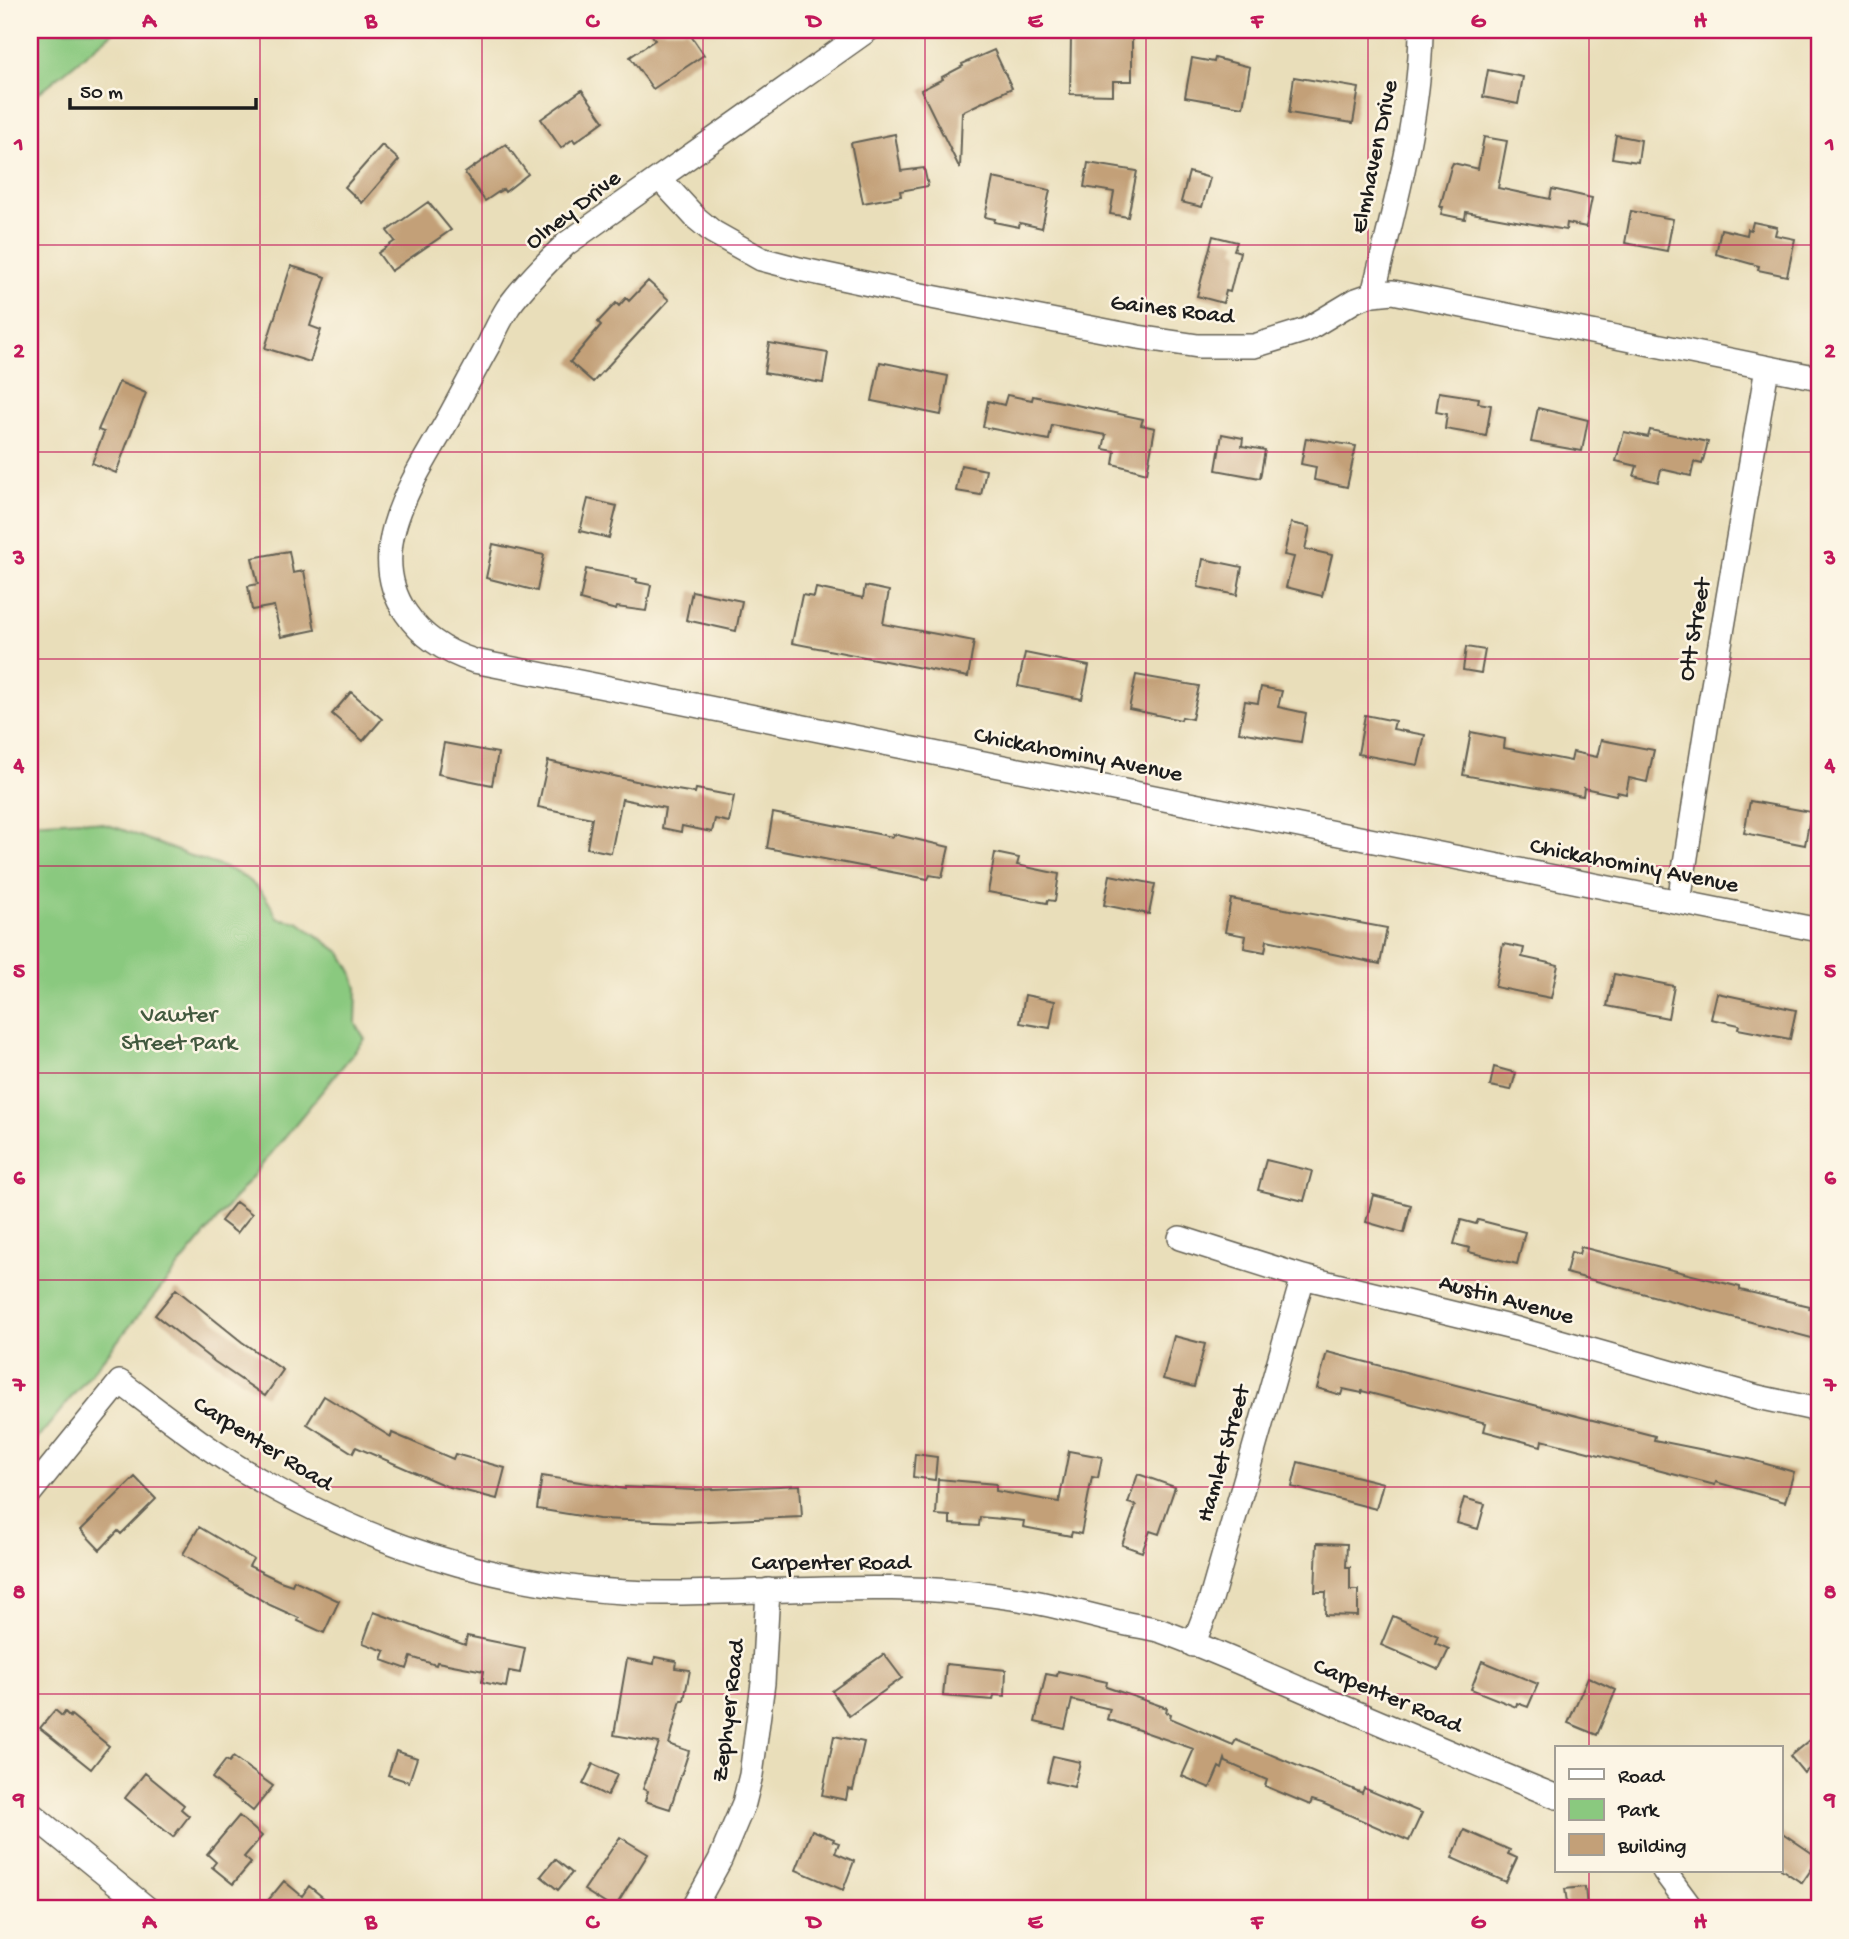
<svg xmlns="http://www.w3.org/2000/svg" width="1849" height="1939" font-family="'Gochi Hand',sans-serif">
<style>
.green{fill:#8ac97f;stroke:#53724e;stroke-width:2}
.building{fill:#c3a078}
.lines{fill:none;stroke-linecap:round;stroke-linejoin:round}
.minor-casing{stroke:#646053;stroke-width:26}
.minor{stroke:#fff;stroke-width:23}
.grid{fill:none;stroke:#c2185b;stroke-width:2;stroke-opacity:0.55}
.labels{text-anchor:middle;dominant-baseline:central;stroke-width:5;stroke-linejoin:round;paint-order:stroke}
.street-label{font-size:24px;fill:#1c1c1c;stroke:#fcf5e5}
.park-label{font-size:24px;fill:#42593f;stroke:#fcf5e5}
.neatline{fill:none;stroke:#c2185b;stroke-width:2.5}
.grid-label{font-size:23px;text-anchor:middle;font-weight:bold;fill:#c2185b}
</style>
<rect width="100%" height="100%" fill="#fcf5e5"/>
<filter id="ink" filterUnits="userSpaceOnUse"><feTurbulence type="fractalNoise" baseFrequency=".0143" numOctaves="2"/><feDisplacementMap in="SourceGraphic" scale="14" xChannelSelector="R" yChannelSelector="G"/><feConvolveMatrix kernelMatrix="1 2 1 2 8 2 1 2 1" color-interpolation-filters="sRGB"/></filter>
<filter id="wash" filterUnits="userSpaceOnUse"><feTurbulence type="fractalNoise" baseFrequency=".00686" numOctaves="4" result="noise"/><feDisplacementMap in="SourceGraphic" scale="28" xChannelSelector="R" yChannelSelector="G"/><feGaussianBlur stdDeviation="1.57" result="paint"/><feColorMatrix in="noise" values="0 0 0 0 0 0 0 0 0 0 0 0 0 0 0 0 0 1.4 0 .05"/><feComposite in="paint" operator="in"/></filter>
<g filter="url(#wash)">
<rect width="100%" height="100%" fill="#e9deba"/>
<path class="green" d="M30 30H116L30 100Z
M79 820C116 823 148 841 183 853 204 862 229 866 248 880 262 890 271 903 277 918L298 922 341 953 352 972 357 988 356 1024 365 1039 30 1448V823Z"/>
<g id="blocks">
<path class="building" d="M649 30H687L704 55 653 89 630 57 655 40Z
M1071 37 1132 38V81H1113V95L1070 94Z
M994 50 1012 88 962 112 960 169 921 90 943 79 942 77 963 66 962 64Z
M1192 58 1214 62 1215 58 1250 67 1243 107 1185 97Z
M1488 70 1523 77 1518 104 1483 97Z
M1294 77 1359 88 1353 123 1289 113Z
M582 90 604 121 575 142 573 139 561 148 541 119Z
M895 134 901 171 924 168 928 186 900 191 901 196 863 203 851 143Z
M1616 135 1641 140 1638 162 1612 158Z
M1484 137 1507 141 1498 188 1550 199 1552 189 1592 198 1586 227 1567 223 1566 230 1466 212 1465 219 1441 214 1443 207H1440L1451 167 1453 163 1478 169Z
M506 144 528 174 505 192 503 189 485 201 465 173Z
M382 145 399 160 362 203 345 187Z
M1088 163 1137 171 1128 217 1110 214 1114 192 1084 187Z
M1189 172 1210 178 1202 207 1181 202Z
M993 178 1050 190 1042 228 1020 223 1019 227 994 222 995 219 985 217Z
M428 202 451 230 391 271 378 253 395 241 387 231Z
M1631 211 1673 219 1667 251 1625 243Z
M1753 222 1777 227 1775 235 1795 239 1787 276 1758 270 1759 266 1716 254 1721 229 1747 235 1748 229 1751 230Z
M1213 236 1237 242 1234 250 1240 252 1230 292 1226 291 1223 303 1197 296Z
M291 266 326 277 310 326 321 330 310 362 265 348Z
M648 281 669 300 593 382 570 362 601 325 598 322 616 303 619 306 626 298 629 301Z
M769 343 828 353 823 383 764 373Z
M880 362 948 376 941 415 872 401Z
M119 382 146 393 116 473 92 463 104 432 98 430Z
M1439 392 1479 398 1478 403 1491 405 1486 436 1445 429 1447 414 1436 412Z
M1007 395 1032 400 1033 396 1143 419 1141 425 1155 428 1147 473 1113 464 1115 451 1103 449 1106 435 1052 425 1049 440 983 427 988 401 1004 405Z
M1538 408 1588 420 1582 451 1531 442Z
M1650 430 1708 442 1702 464 1694 462 1691 476 1661 469 1658 482 1634 476 1637 466 1616 461 1624 432 1648 437Z
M1222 434 1243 438 1242 446 1265 450 1260 478 1216 470Z
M1306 438 1356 446 1347 487 1314 480 1316 467 1301 464Z
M961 465 986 470 981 495 956 491Z
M588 499 617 506 609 538 580 531Z
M1291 523 1310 527 1305 549 1332 555 1322 596 1286 587 1294 557 1284 555Z
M493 544 544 555 537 591 486 578Z
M289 551 293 573 304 571 315 630 281 637 274 606 252 610 248 586 258 584 252 558Z
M1203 559 1242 567 1237 595 1198 587Z
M586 569 637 579 636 582 651 585 646 611 617 607 616 610 580 600Z
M865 586 889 591 883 624 974 641 968 677 792 643 802 595 814 597 816 588 863 598Z
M692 591 742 601 736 631 686 620Z
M1466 647 1485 650 1481 673 1463 670Z
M1025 653 1089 666 1082 699 1018 686Z
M1136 675 1199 686 1192 719 1182 717 1181 720 1129 709Z
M1261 687 1282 691 1278 707 1306 713 1301 742 1239 732 1245 701 1258 703Z
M351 692 382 719 363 741 332 714Z
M1365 715 1395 721 1393 729 1425 735 1418 765 1358 754Z
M1471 732 1505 739 1504 748 1571 761 1573 752 1597 757 1601 740 1654 750 1647 782 1629 778 1626 794 1617 792 1616 795 1584 788 1583 796 1463 775Z
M444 743 498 753 492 785 438 774Z
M548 761 671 789 695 793 696 789 734 796 729 822 715 819 712 832 682 826 681 832 662 828 665 808 622 799 611 853 587 848 592 818 538 807Z
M1750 801 1811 812 1805 845 1744 833Z
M773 813 893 837V834L949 847 942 877 930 875 928 879 767 848Z
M995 853 1019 858 1017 865 1059 874 1055 901 1048 900 1047 903 988 892Z
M1110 875 1155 884 1149 914 1104 905Z
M1231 899 1387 928 1380 964 1267 940 1265 952 1244 948 1246 936 1225 932Z
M1503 944 1524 948 1522 957 1558 965 1551 998 1495 987Z
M1614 974 1674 986 1668 1018 1607 1006Z
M1717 993 1796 1010 1790 1039 1738 1029 1739 1025 1711 1019Z
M1025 995 1055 1001 1050 1028 1020 1023Z
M1494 1067 1516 1073 1511 1090 1490 1086Z
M1266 1160 1312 1171 1304 1201 1258 1190Z
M1373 1195 1411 1205 1404 1233 1366 1222Z
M236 1202 252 1214 237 1233 221 1221Z
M1461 1220 1476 1224 1478 1220 1525 1232 1517 1264 1469 1252 1470 1248 1454 1244Z
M1581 1247 1740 1287V1290L1810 1306 1809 1309 1819 1311V1340L1566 1273 1571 1252 1579 1254Z
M176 1289 242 1342 283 1370 265 1396 215 1362 155 1315Z
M1174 1336 1205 1344 1194 1387 1163 1379Z
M1327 1352 1655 1436 1654 1440 1749 1459 1794 1472 1785 1502 1716 1482 1715 1485 1542 1440 1541 1446 1484 1431 1486 1423 1362 1391V1393L1343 1389 1341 1395 1317 1388Z
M324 1396 391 1437 392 1433 453 1459 455 1454 505 1468 497 1499 446 1486 356 1447 353 1453 307 1424Z
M1069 1451 1102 1457 1098 1478 1092 1477 1081 1534 1072 1532 1071 1536 1023 1527 1024 1521 980 1517 979 1526 950 1524V1516L936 1515 938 1479 996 1484V1491L1059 1502Z
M915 1454 937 1457 935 1480 913 1477Z
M1298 1462 1383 1483 1376 1509 1292 1487Z
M1138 1474 1175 1487 1159 1534 1150 1531 1142 1552 1122 1545 1136 1505 1128 1503Z
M542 1476 625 1489V1487L694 1490 800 1485 802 1517 684 1522 599 1519 537 1509Z
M135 1477 156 1499 121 1534 118 1531 100 1550 81 1530Z
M1464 1498 1485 1504 1478 1529 1457 1523Z
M199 1527 253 1559 249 1566 280 1581 292 1585 294 1580 339 1601 324 1633 298 1621 299 1618 270 1605 183 1554Z
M1317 1543 1347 1544 1346 1567H1350V1590H1358V1616L1325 1615 1326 1592H1315Z
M374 1612 465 1645 467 1636 525 1648 520 1673 509 1671 506 1687 482 1682 484 1671 437 1662 436 1665 411 1657 407 1669 382 1660 385 1651 363 1643Z
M1393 1616 1438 1636 1435 1643 1449 1649 1439 1670 1381 1645Z
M884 1654 902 1678 849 1716 832 1691Z
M655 1657 676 1661 675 1668 690 1670 684 1700H681L669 1744 689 1751 670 1809 645 1801 648 1791 643 1789 659 1743 614 1735 627 1659 654 1664Z
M1482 1661 1538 1684 1528 1707 1517 1703 1516 1707 1471 1689Z
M946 1664 1006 1670 1005 1696 994 1695 993 1700 943 1696Z
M1058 1671 1107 1682 1106 1687 1167 1708 1166 1712 1171 1714 1170 1718 1233 1745 1236 1740 1362 1793 1364 1788 1422 1813 1409 1841 1322 1803 1312 1800 1310 1805 1265 1786 1267 1780 1226 1762 1225 1759 1222 1769 1219 1767 1210 1788 1182 1776 1194 1749 1107 1719 1110 1709 1072 1700 1065 1729 1035 1722 1046 1674 1057 1676Z
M1588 1677 1616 1690 1597 1735 1568 1723Z
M55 1710 62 1716 65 1712 70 1717 71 1715 109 1746 91 1769 40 1728Z
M1819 1732V1761L1804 1773 1790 1756Z
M834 1736 864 1742 853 1790 848 1789 846 1800 822 1795Z
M396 1751 417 1758 409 1782 388 1775Z
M1053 1756 1080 1762 1074 1787 1047 1781Z
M233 1757 273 1786 253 1811 212 1778 226 1760 229 1762Z
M593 1764 617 1775 607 1796 583 1784Z
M145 1773 184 1805 181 1809 189 1816 173 1837 125 1798Z
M239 1816 262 1836 244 1857 251 1863 233 1884 212 1867 216 1862 207 1854Z
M812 1830 834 1839 833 1841 839 1843 835 1853 854 1861 843 1890 796 1870Z
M1464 1830 1510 1850 1508 1854 1517 1858 1506 1882 1452 1858Z
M1781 1832 1819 1858 1802 1883 1781 1869Z
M620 1837 648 1854 614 1909 584 1890Z
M555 1859 572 1873 558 1890 541 1876Z
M284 1881 302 1896 309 1886 337 1909H261Z
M1585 1887 1587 1909H1568L1565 1889Z"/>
</g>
</g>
<g filter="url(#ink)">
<use href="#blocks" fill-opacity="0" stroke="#646053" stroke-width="2"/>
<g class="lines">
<g class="minor-casing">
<path id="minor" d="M868 30 566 244C546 263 526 283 509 306 501 318 495 331 489 344 476 367 464 390 451 414 419 473 361 547 406 613 423 638 446 652 474 661L1819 930
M660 179 696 218 713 232 761 259 799 269 916 294 1138 337 1198 346H1254L1306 330 1356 300 1373 294 1393 292 1819 378
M1373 294C1394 209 1419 122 1421 34L1419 30
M1679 902 1709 709 1767 368
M1180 1238 1303 1277 1517 1329 1758 1397 1819 1410
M30 1493 120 1382C165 1416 210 1452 258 1479 384 1552 528 1595 674 1593 789 1592 905 1580 1019 1599 1054 1605 1089 1615 1123 1623 1136 1626 1149 1627 1161 1631 1214 1650 1265 1674 1317 1696 1397 1730 1476 1764 1557 1797
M1193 1645 1211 1599 1303 1277
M30 1813 148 1909
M1664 1871 1692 1909
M693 1909 720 1860 744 1803 751 1775 763 1683 768 1590"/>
</g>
<use href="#minor" class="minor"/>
</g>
</g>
<path class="grid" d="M260 30V1909M482 30V1909M703 30V1909M925 30V1909M1146 30V1909M1368 30V1909M1589 30V1748M30 245H1819M30 452H1819M30 659H1819M30 866H1819M30 1073H1819M30 1280H1819M30 1487H1819M30 1694H1819M1589 1871V1909"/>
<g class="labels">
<g class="street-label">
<text transform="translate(1376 157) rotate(-78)">Elmhaven Drive</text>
<text transform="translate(574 211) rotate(-38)">Olney Drive</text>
<text transform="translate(1172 311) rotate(7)">Gaines Road</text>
<text transform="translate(1696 630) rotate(-80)">Ott Street</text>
<text transform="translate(1078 756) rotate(11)">Chickahominy Avenue</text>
<text transform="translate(1634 867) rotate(11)">Chickahominy Avenue</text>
<text transform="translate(1506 1301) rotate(15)">Austin Avenue</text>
<text transform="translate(262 1445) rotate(32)">Carpenter Road</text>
<text transform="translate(1225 1454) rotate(-74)">Hamlet Street</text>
<text x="831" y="1564">Carpenter Road</text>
<text transform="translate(1387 1697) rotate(23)">Carpenter Road</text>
<text transform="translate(730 1711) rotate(-83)">Zephyer Road</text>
</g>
<g class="park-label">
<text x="179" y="1016">Vawter<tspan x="179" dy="28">Street Park</tspan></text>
</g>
</g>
<rect width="1849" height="1939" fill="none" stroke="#fcf5e5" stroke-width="77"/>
<rect x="1555" y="1746" width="228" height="126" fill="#fcf5e5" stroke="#a29e95" stroke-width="2"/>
<rect x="1569" y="1769" width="35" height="10" fill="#ffffff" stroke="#a29e95" stroke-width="2"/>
<text x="1618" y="1782" font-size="21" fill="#1c1c1c">Road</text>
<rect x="1569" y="1799" width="35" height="21" fill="#8ac97f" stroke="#a29e95" stroke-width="2"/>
<text x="1618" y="1816" font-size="21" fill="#1c1c1c">Park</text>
<rect x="1569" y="1834" width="35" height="21" fill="#c3a078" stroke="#a29e95" stroke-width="2"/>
<text x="1618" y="1852" font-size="21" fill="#1c1c1c">Building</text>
<path d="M70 98v10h186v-10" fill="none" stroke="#1c1c1c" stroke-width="3.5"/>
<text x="80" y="98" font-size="21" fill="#1c1c1c" stroke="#fcf5e5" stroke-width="5" paint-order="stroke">50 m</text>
<rect x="38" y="38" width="1773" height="1862" class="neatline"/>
<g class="grid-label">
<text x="149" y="27">A</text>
<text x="371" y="27">B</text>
<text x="592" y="27">C</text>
<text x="814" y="27">D</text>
<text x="1035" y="27">E</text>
<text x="1257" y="27">F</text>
<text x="1478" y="27">G</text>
<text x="1700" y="27">H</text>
<text x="19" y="150">1</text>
<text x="1830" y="150">1</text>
<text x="19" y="357">2</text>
<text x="1830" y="357">2</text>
<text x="19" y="564">3</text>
<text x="1830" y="564">3</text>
<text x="19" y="771">4</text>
<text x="1830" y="771">4</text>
<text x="19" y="977">5</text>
<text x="1830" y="977">5</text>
<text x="19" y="1184">6</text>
<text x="1830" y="1184">6</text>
<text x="19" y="1391">7</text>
<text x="1830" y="1391">7</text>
<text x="19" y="1598">8</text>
<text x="1830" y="1598">8</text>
<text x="19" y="1805">9</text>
<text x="1830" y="1805">9</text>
<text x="149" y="1928">A</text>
<text x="371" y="1928">B</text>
<text x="592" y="1928">C</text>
<text x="814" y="1928">D</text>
<text x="1035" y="1928">E</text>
<text x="1257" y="1928">F</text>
<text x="1478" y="1928">G</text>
<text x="1700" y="1928">H</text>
</g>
</svg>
